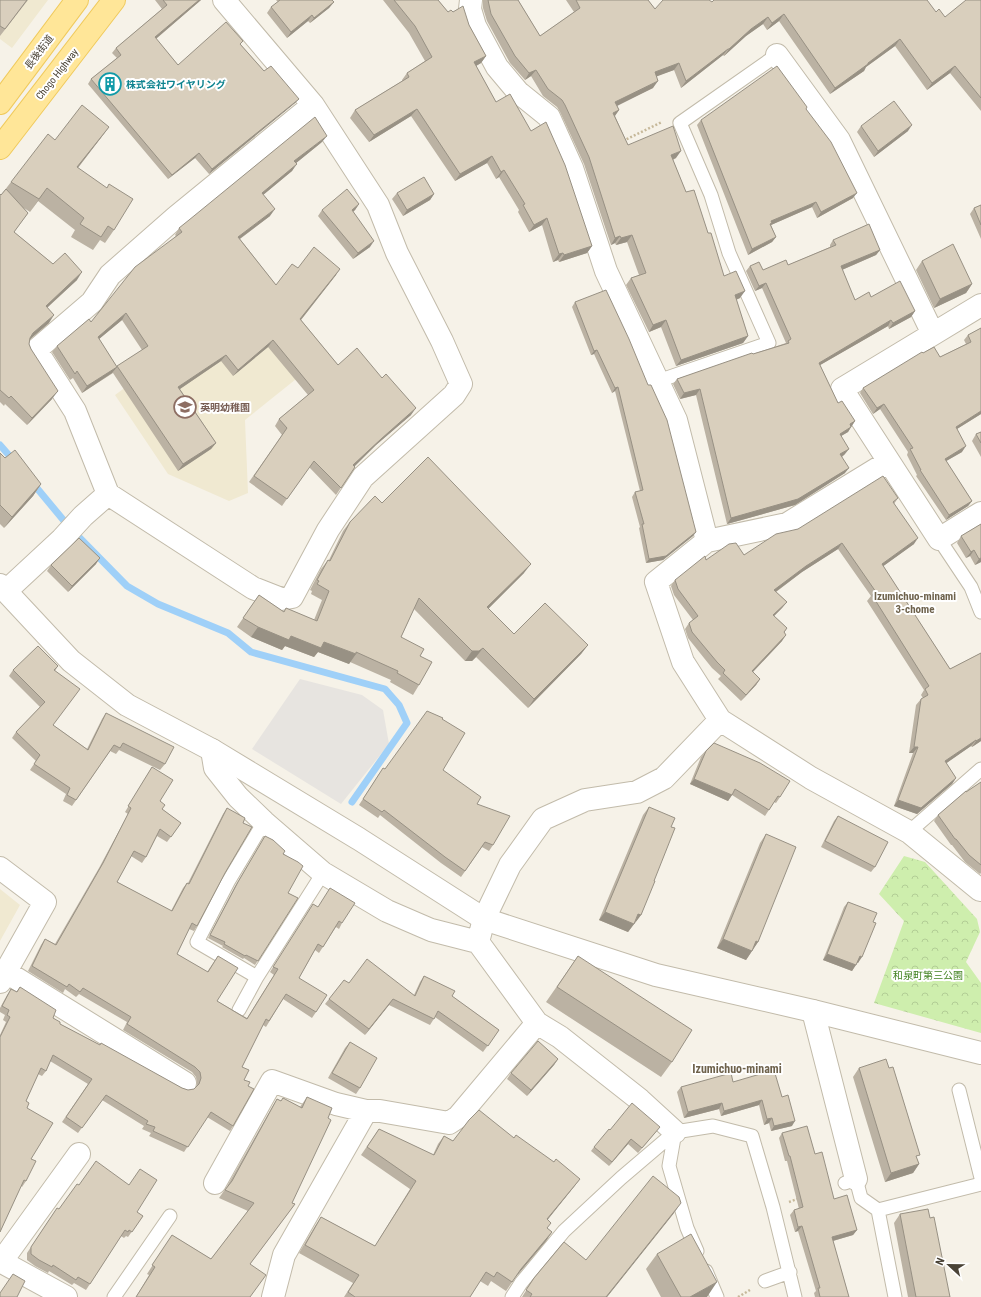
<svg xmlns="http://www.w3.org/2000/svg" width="981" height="1297" font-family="'Roboto Condensed','Noto Sans JP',sans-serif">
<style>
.education{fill:#f0e9d1}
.forest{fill:url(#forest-crowns)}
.parking{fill:#e7e4e0}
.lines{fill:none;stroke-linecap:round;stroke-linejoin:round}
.stream{stroke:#9fd0f8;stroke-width:7}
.service-casing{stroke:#c2bbaa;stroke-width:15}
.minor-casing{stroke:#c2bbaa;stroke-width:24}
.tertiary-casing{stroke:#c2bbaa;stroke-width:24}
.primary-casing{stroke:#f0ca5c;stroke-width:24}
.path{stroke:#c6b899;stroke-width:2.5;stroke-dasharray:2 2;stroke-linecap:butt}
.service{stroke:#fff;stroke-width:13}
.minor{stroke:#fff;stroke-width:22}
.tertiary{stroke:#fff;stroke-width:22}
.primary{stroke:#ffe698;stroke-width:22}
.wall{fill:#bbb2a3;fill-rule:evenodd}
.shaded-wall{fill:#989184}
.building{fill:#d9cfbd;stroke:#989184}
.labels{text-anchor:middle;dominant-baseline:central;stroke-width:4;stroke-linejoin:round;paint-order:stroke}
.street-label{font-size:10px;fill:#4a4336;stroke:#fff}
.culture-label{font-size:10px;font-weight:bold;fill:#0d838f;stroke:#fff;text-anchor:start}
.education-label{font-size:10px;font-weight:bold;fill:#785e54;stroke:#fff;text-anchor:start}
.park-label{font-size:10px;fill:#438322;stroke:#fff}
.neighbourhood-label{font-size:11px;font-weight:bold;fill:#6e624c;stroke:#fff}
.quarter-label{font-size:12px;font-weight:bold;fill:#6e624c;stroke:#fff}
</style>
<defs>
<pattern id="forest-crowns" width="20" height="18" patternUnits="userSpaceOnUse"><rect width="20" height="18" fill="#ceeead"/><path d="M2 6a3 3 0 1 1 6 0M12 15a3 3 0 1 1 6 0" fill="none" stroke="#b2cd95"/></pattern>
</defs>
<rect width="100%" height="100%" fill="#f6f2e8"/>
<path class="education" d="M0 0H48L12 48 0 39Z
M268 290 326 355 245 420 248 493 229 501 168 474 115 395 141 376Z
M0 889 20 905 0 941Z"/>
<path class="forest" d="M904 856 925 862 977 919 980 932 966 962 981 983V1033L874 1003 904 921 879 894Z"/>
<path class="parking" d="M300 679 362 695 383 710 389 744 341 804 252 749Z"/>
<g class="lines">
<path class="stream" d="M0 445 14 461
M31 481 70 528 127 586 158 604 228 633 251 652 385 689 399 705 407 723 352 802"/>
<g class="service-casing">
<path id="service" d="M658 381 769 343 729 253 711 195 680 123 777 55
M939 539 971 587 981 612
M264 822 228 882 197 942 257 977 323 873
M909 832 981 769
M239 1010 257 977
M959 1090 981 1178
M675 1132 669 1166 687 1228 697 1251
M845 1183 856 1179 861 1198 878 1210 895 1297
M878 1210 981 1184
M706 1271 717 1297
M765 1281 790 1272
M114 1297 170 1216
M512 1297 521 1283 564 1231 621 1178 675 1132 713 1126 752 1136 773 1207 795 1297"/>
</g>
<g class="minor-casing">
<path id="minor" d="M471 0 470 9 475 26 497 67 518 92 549 117 572 168 606 271 676 420 707 541 787 524 888 462
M777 55 839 140 933 334 981 305
M933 334 842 389 939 539 981 513
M108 494 75 411 36 350 92 302 110 275 176 217 313 105
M707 541 656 582 683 662 720 720 811 778 909 832 980 890 981 889
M6 591 62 539 83 516 108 494 253 588 281 599 292 597 328 530 363 477 454 395 461 384 442 341 397 253 378 205 313 105 224 0
M212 750 215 768 238 797 264 822 323 873 387 911 431 930 478 942
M0 868 45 902 0 982
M6 972 185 1083
M813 1011 856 1179
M537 1023 478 942 484 919 510 865 543 819 585 800 637 792 664 778 720 720
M215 1183 272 1081 336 1104 366 1111H380L449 1123 458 1117 537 1023 560 1037 640 1100 675 1132
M0 1261 66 1297
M1 1262 79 1154
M273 1297 284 1255 366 1111"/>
</g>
<g class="tertiary-casing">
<path id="tertiary" d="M0 585 71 661 127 705 212 750 359 839 484 919 656 975 813 1011 981 1053"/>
</g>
<g class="primary-casing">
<path id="primary" d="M0 103 77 0
M0 148 114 0"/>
</g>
<path class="path" d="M623 141 662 122
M789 1202 800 1198
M738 1297 750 1290"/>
<use href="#service" class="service"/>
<use href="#minor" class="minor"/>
<use href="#tertiary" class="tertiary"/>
<use href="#primary" class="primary"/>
</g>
<path class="wall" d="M0 0H28L0 36Z
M155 0H201L156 39 178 65 240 44 264 71 299 99 295 103 209 174 195 158 168 179 88 84 91 79 117 58 112 53 116 48 162 9Z
M276 0H332L334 2 329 8 310 23 308 21 287 38 267 13 271 7 278 2Z
M383 0H438L448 12H453L469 25 486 56 481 63 476 66 496 102 592 246 587 253 559 262 558 260 553 262 542 225 529 232 518 212 519 210 499 177 496 179 487 163 455 181 411 116 369 142 350 118 355 110 402 81V80L407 73 425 61 409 33Z
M483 0H518L540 36 574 12 566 0H648L655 9 712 2 936 12 945 17 981 0V111L950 73 927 90 895 46 866 67 864 71 830 94 779 21 767 30 763 24 746 36 724 56 723 55 681 88 674 70 656 76 653 88 617 105 619 110 615 116 628 145 676 158 673 160 686 192 708 233 724 276 740 298 736 300 748 336 743 343 676 366 661 327 649 332 626 285 631 278 639 275 627 242 616 245 615 243 611 245 584 164 560 112 557 107 543 96 531 76 525 80 510 63 487 21 483 8Z
M806 109 853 198 817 218 812 207 771 225 776 237 772 242 748 255 697 125 701 120Z
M861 126 908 131 874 157 857 132Z
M109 127 100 139 78 168 114 230 105 243 100 240 93 250 71 237 75 230 38 201 30 212 24 208 28 213 14 232 53 264 77 280 47 308 49 323 30 339 29 344 31 349 52 399 27 425 5 404 4 406 0 402V194L1 195 11 182 55 140Z
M322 142 296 163 292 171 263 195 270 216 240 239 276 285 298 268 336 275 301 320 338 365 411 415 376 445 354 466 355 467 336 495 309 467 282 506 249 482 282 435 275 426 279 419 308 395 268 347 233 376 221 361 180 389 216 443 211 449 178 471 113 373 82 393 73 378 70 380 52 352 57 346 91 322 176 236 175 235 179 228ZM122 320 142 350 117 367 99 339Z
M397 193 434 194 430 200 403 216 392 199Z
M359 204 355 210 353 212 370 247 353 259 318 216 322 210Z
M981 205V239L970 214 974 208Z
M833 240 880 250 876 255 842 270 855 300 871 297 915 311 911 317 889 329 888 326 820 365 838 403 855 421 848 432 841 436 845 454 842 457 845 473 795 505 727 524 696 395 680 399 673 384 677 379 786 343 762 288 755 291 746 271 750 266 763 270 788 265 830 247V245Z
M922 261 972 284 966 293 934 308 916 270Z
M575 302 696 532 693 536 663 560 646 563 639 528 640 527 632 497 635 492 640 491 615 391 612 393 594 354 591 355 572 307Z
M981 328V414L957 429 962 452 946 461 972 501 968 506 946 520 916 476 917 475 907 455 908 452 880 409 873 414 860 393 863 388 923 353 940 357 966 344 964 340 968 335Z
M981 432V457L972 441 976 434Z
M0 453 5 458 41 484 33 496 4 528 0 524Z
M898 498 894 504 914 544 883 566 950 669 981 653V741L972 747 971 746 946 763 956 778 952 784 917 814 894 806 913 753H909L916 705 921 699 923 698 921 695 924 690 867 601 871 596 838 549 802 572 776 592 787 602 782 608 774 616 787 628 784 633 782 641 753 672 760 679 756 685 741 701 718 679 721 676 712 668 688 638 685 629 689 623 693 620 674 595 671 586 675 580 706 560 744 555 798 529Z
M382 503 524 573 488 609 514 634 588 645 581 654 528 708 476 657 472 661H465L414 609 401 637 420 656 419 685 413 695 390 682 391 680 350 662 349 664 318 652 314 657 285 646 282 650 251 637 237 627 259 595 284 612 286 608 314 620 322 600 311 594 312 591 310 590 321 569 328 560H329L343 531 350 522Z
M981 524V562L975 565 970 556 966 558 957 543 961 536Z
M96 564 68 592 47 571 51 565Z
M58 666 55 671 53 725 87 749 102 719 106 713 165 764 160 770 119 750 116 754 110 751 72 806 63 801 66 794 30 770 36 761 12 738 16 732 40 707 9 676 13 670Z
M442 719 443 770 477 804 493 845 489 851 482 847 461 877 441 863 380 815 378 818 359 805 379 774 385 769Z
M706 751 780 797 776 803 774 802 765 816 732 795 728 801 690 784 701 757Z
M152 767 162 809 181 823 167 842 157 836 146 857 142 863 131 856 117 882 171 911 183 888 187 883H188L223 814 227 808 243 823 225 873 197 926 194 931 189 929 177 954 207 972 218 956 217 1001 247 1018 274 975 270 972 313 904 342 923 339 929 336 927 319 953 315 950 299 978 316 1012 312 1018 283 999 266 1027 263 1025 242 1067 244 1080 248 1086 233 1126 230 1131 207 1117 184 1152 149 1136 151 1133 142 1129 144 1126 102 1100 78 1133 62 1122 88 1084 50 1061 46 1071 42 1076 38 1074 26 1101 27 1108 31 1159 26 1181 22 1187 21 1186 0 1232V1035L6 1022 3 1020 5 1015 0 1012V1008L7 995 11 989 16 992 20 987 60 1024 182 1088 188 1090 194 1089 196 1087 197 1084 196 1077 192 1072 123 1030 127 1022 79 994 76 997 65 989 63 993 28 971 41 945 45 939 55 944 99 868 128 814 125 812Z
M981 782V873L980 874 965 862 952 845H951L934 821 938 815 966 792Z
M649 807 671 827 641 915 628 932 599 920 643 815Z
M838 816 875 867 871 872 821 847 834 821Z
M766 834 758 942 746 960 717 948 760 843Z
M265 836 283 854 288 893 298 898 255 965 244 958 243 959 222 947 223 946 208 938 235 886Z
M848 902 873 922 858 963 857 962 852 971 823 960 844 907Z
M578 956 672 1062 661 1077 546 1002Z
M424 976 499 1030 483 1052 435 1017 430 1025 389 1005 365 1035 325 1004 329 999 349 983 414 995 420 982Z
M350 1042 360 1088 356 1094 328 1078 345 1048Z
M558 1059 554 1065 527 1096 507 1079 511 1073Z
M859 1068 917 1159 919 1164 913 1173 885 1182 853 1077Z
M733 1082 782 1097 792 1126 771 1131 769 1123 764 1125 759 1105 721 1116 719 1109 684 1118 677 1092 681 1087Z
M307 1097 292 1203 295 1204 250 1264V1297H136L149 1275 147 1274 172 1235 211 1259 248 1211 219 1198 226 1188 272 1107 277 1099 281 1101 283 1098 300 1107Z
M660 1127 656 1132 638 1153 628 1144 609 1166 591 1151 594 1147Z
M379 1129 433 1155 438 1144 444 1136 453 1141 514 1138 554 1162 580 1179 573 1188 547 1220V1228L552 1232 546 1241 517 1275 506 1291 491 1281 488 1286 480 1281 470 1297H344L353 1283 299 1253 315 1226 321 1217 375 1246 410 1189 361 1155Z
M782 1133 815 1154 834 1199 857 1230 853 1235 833 1241 849 1297H815L814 1293 816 1291 798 1231 795 1232 790 1215 794 1210 799 1209 787 1161H785L779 1138Z
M79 1185 137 1212 143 1216 128 1237 126 1236 124 1238 121 1236 86 1290 74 1283 72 1285 49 1271 48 1273 35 1266 27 1260V1253L57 1208 59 1209Z
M674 1213 607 1297H522L534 1278 586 1260Z
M900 1214 930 1218 950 1297H908L894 1223Z
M657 1254 707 1297H661L646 1269Z"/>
<path class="shaded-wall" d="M199 0H201L152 42 155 37Z
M334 2 329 8 310 23 314 18Z
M784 14 779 21 767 30 772 23Z
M312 15 308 21 287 38 291 32Z
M768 17 763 24 746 36 724 56 729 49 751 29Z
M900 39 895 46 866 67 864 71 830 94 835 88Z
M728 49 723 55 681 88 686 81Z
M486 56 481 63 469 70 474 62Z
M679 63 674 70 650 79 655 72Z
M955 66 950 73 927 90 932 83Z
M536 70 531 76 525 80 529 73Z
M658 81 653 88 611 109 615 102Z
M299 99 295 103 209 174 212 169Z
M417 109 411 116 369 142 374 135Z
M619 110 614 117 613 113Z
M912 125 908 131 874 157 878 151Z
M109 127 100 139 68 180 77 167Z
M327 136 322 142 290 168 294 161Z
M681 151 676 158 666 162 671 155Z
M199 153 195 158 168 179 172 175Z
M492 156 487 163 455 181 460 174Z
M297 164 292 171 257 200 262 193Z
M504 170 499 177 496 179 501 172Z
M47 188 38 201 30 212 39 199Z
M857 193 853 198 817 218 821 212Z
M434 194 430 200 403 216 407 210Z
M816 202 812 207 771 225 768 229 771 221Z
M359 204 355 210 348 216 352 210Z
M275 209 270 216 234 243 238 237Z
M547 218 542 225 529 232 534 225Z
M632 235 627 242 616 245 621 238Z
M620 236 615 243 611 245 615 238Z
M776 237 772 242 748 255 752 249Z
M374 241 370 247 353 259 358 253Z
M592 246 587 253 559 262 564 255Z
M880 250 876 255 837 272 841 266Z
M563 253 558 260 553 262 559 254Z
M340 269 336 275 296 326 300 319Z
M82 272 77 280 40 314 46 306Z
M766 283 762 288 755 291 759 286Z
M972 284 966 293 934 308 940 299Z
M745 291 740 298 730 302 735 295Z
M915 311 911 317 889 329 893 323Z
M126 313 122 320 93 344 98 337Z
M54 315 49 323 28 341 33 333Z
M666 320 661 327 649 332 653 325Z
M891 320 888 326 815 368 819 363Z
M748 336 743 343 676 366 681 360Z
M273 340 268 347 233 376 238 370Z
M597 350 594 354 591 355 594 351Z
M226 355 221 361 174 393 178 387Z
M117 367 112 373 82 393 87 386Z
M618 387 615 391 612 393 615 388Z
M700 389 696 395 680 399 684 393Z
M58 391 52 399 27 425 32 418Z
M884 404 880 409 873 414 877 408Z
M416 408 411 415 376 445 349 472 353 465 381 439Z
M981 411V414L952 432 956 427Z
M855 421 851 427 850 424Z
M851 427 848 432 836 439 840 434Z
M216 443 211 449 178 471 183 464Z
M966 446 962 452 941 464 945 459Z
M849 449 845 454 837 460 840 454Z
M849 468 845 473 795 505 727 524 731 518Z
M41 484 33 496 4 528 12 517Z
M972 501 968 506 946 520 949 515Z
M696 532 693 536 663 560 646 563 649 559Z
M918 538 914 544 878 570 882 564Z
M842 543 838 549 802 572 770 596 774 590 806 566Z
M974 550 970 556 966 558 971 552Z
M100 558 96 564 68 592 72 586Z
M981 558V562L975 565 979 559Z
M531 564 524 573 480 617 487 607Z
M787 602 782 608 769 621 773 615Z
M258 627 291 636 324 642 356 654 349 664 318 652 314 657 285 646 282 650 251 637Z
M786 635 782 641 748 677 752 671Z
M588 645 581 654 528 708 534 699Z
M483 648 476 657 472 661H465L472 651Z
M760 679 756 685 741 701 746 695Z
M981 738V741L972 747 976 741Z
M976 740 971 746 941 767 945 761Z
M914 747H918L913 753H909Z
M956 778 952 784 917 814 894 806 898 800Z
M694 779 732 795 728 801 690 784Z
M605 912 634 924 628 932 599 920Z
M638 914 641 915 635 923Z
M723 939 752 951 746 960 717 948Z
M756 941 758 942 752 951Z
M827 954 856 965 852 971 823 960Z
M860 956 862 957 858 963 855 962Z
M393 999 389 1005 365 1035 369 1029Z
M558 1059 554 1065 527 1096 531 1090Z
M762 1100 759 1105 721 1116 724 1111Z
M722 1103 719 1109 684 1118 688 1112Z
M772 1118 769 1123 764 1125 767 1119Z
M795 1121 792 1126 771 1131 774 1126Z
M631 1139 628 1144 609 1166 612 1162Z
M919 1164 913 1173 885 1182 891 1173Z
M580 1179 573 1188 541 1228 547 1219Z
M681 1203 674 1213 607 1297H606Z
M802 1226 798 1231 795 1232 798 1227Z
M857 1230 853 1235 829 1242 832 1237Z
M552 1232 546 1241 515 1278 521 1269Z
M717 1282 707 1297H690Z"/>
<path class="building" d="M0 0H27L5 29 0 26Z
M163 0H199L155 37 178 65 226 22 243 41 240 44 264 71 271 66 299 99 212 169 199 153 172 175 91 79 121 55 116 48 167 5Z
M280 0H332L334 2 314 18 312 15 291 32 271 7Z
M394 0H438L448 12 451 10 453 12 463 6 469 25 486 56 474 62 496 102 510 94 531 131 546 122 565 165 592 246 564 255 563 253 559 254 547 218 534 225 523 205 525 204 504 170 501 172 492 156 460 174 417 109 374 135 355 110 409 77 407 73 432 57 415 26Z
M488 0H518L540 36 580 8 576 0H648L655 9 663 0H709L712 2 714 0H927L936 12 939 9 945 17 966 0H981V98L955 66 932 83 900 39 868 63V64L835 88 784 14 772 23 768 17 751 29 729 49H728L686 81 679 63 655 72 658 81 615 102 619 110 613 113 628 145 673 126 681 151 671 155 686 192 694 190 708 233H711L724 276 736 271 745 291 735 295 748 336 681 360 666 320 653 325 631 278 646 273 632 235 621 238 620 236 615 238 589 157 565 105 562 100 548 89 536 70 529 73 515 56 491 14Z
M777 66 807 107 806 109 831 142 857 193 821 212 816 202 771 221 772 223 770 224 776 237 752 249 701 120Z
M894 101 912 125 878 151 861 126Z
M82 105 109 127 77 167 107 188 109 184 133 199 114 230 108 226 101 237 80 224 84 218 47 188 39 199 11 182 48 134 55 140Z
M315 117 327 136 294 161 297 164 262 193 275 209 238 237 276 285 292 264 298 268 314 247 340 269 300 319 338 365 357 348 382 378 386 374 416 408 381 439 353 465 355 467 341 488 314 461 287 499 254 476 287 428 279 419 314 390 273 340 238 370 226 355 178 387 216 443 183 464 117 366 148 346 126 313 98 337 117 367 87 386 77 371 75 374 57 346 89 319 91 322 135 267 182 232 179 228 189 220Z
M424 177 434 194 407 210 397 193Z
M6 189 28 213 14 232 53 264 65 253 82 272 46 306 54 315 33 333 30 338 29 344 31 349 58 391 32 418 11 396 9 398 0 390V194L1 195Z
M347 189 359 204 352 210 374 241 358 253 322 210Z
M981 205V225L974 208Z
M869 224 880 250 841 266 855 300 869 292 871 297 900 281 915 311 893 323 891 320 819 363 838 403 842 401 855 421 850 424 851 427 840 434 849 449 840 454 849 468 798 499 731 518 700 389 684 393 677 379 752 353 753 354 789 343 788 341 791 339 766 283 759 286 750 266 759 262 763 270 786 260 788 265 836 245 833 240Z
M953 244 972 284 940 299 922 261Z
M606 290 629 339 648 385H651L667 420 696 532 666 556 649 559 642 524H644L635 492 643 490 618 387 615 388 597 350 594 351 575 302Z
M981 328V411L956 427 966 446 945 459 972 501 949 515 920 470H921L910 449 913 448 884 404 877 408 863 388 922 352 923 353 934 347 940 357 971 342 968 335Z
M981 432V443L976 434Z
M15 450 41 484 12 517 0 505V453L5 458Z
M428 457 531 564 487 607 514 634 545 603 588 645 534 699 483 648 479 651H472L419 598 401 637 424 649 420 656 432 662 419 685 397 673 398 671 356 652V654L324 642 321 648 291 636 289 640 258 627 243 618 259 595 284 612 286 608 317 621 329 591 317 584 319 581 317 580 328 560 330 561 350 522 375 496 382 503Z
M883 476 898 498 893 502 918 538 882 564 950 669 981 653V738L976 741V740L945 761 956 778 921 808 898 800 918 747H914L921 699 928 695 925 689 929 686 872 595 876 592 842 543 806 566 774 590 787 602 773 615 787 628 784 632 786 635 752 671 760 679 746 695 723 673 725 670 717 662 692 632 689 623 698 616 678 589 675 580 705 556 706 560 729 544 736 543 744 555 776 534 798 529Z
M981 524V558L979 559 974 550 971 552 961 536Z
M79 538 100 558 72 586 51 565Z
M38 646 58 666 54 670 80 689 53 725 88 750 106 713 174 747 165 764 123 743 120 748 114 745 76 800 67 795 70 788 34 764 40 755 16 732 45 702 13 670Z
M427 711 443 718 442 719 465 733 443 770 481 797 477 804 510 816 493 845 485 842 465 871 445 857 384 810 382 812 363 799 383 768 385 769Z
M714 743 760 763 790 781 780 797 778 796 769 810 735 789 732 795 694 779 706 751Z
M152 767 173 780 160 801 165 805 162 809 181 823 171 837 160 829 146 857 134 851 117 882 172 911 187 883 189 884 227 808 245 818 243 823 252 827 225 873 197 926 192 923 177 954 208 972 218 956 238 968 217 1001 247 1019 278 969 273 967 313 904 318 907 330 888 355 903 342 923 339 921 323 947 318 944 299 978 327 995 316 1012 286 994 269 1021 266 1019 242 1067 249 1070 244 1080 250 1082 248 1086 254 1089 233 1126 211 1112 188 1147 153 1131 155 1127 146 1124 148 1121 106 1095 82 1128 66 1117 92 1079 53 1055 46 1071 41 1068 26 1101 29 1103 27 1108 53 1123 31 1159 36 1161 26 1181 24 1180 0 1232V1037L10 1017 7 1015 9 1010 2 1006 11 989 17 992 20 987 56 1010 53 1018 60 1022V1024L100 1045 101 1043 182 1088 188 1090 194 1089 199 1084 201 1078 200 1072 195 1067 127 1024 131 1017 83 988 80 992 69 984 67 987 32 966 45 939 56 945 103 863 131 808 128 806Z
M981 782V865L969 855 956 839H955L938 815 966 791V792Z
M649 807 675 818 671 827 675 828 654 881H655L641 915 638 914 634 924 605 912Z
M838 816 888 842 875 867 825 841Z
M766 834 796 847 758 942 756 941 752 951 723 939Z
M265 836 273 840 285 851 283 854 298 862 303 866 288 893 298 898 258 961 246 955 245 956 224 944 225 942 210 935 238 882Z
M848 902 877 913 873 922 876 923 862 957 860 956 856 965 827 954Z
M578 956 692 1030 672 1062 557 987Z
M367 959 415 996 424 976 455 991 452 996 499 1030 488 1046 438 1011 434 1019 393 999 369 1029 329 999 344 980 349 983Z
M538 1041 558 1059 531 1090 511 1073Z
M350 1042 377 1058 360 1088 332 1073Z
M886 1059 889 1068 893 1067 920 1155 916 1156 919 1164 891 1173 859 1068Z
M774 1070 782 1097 788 1095 795 1121 774 1126 772 1118 767 1119 762 1100 724 1111 722 1103 688 1112 681 1087 731 1073 733 1082Z
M307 1097 332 1108 328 1118 331 1120 292 1203 295 1204 250 1264 266 1275 250 1297H136L155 1267 152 1265 172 1235 211 1259 254 1203 225 1190 232 1181 277 1099 281 1101 283 1098 302 1108Z
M632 1103 660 1127 642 1148 631 1139 612 1162 594 1147 609 1129 610 1130Z
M479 1110 514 1138 516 1135 554 1162 556 1159 580 1179 547 1219 551 1223 547 1228 552 1232 521 1269 512 1282 497 1272 494 1277 486 1272 470 1297H355L348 1292 359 1275 305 1245 321 1217 375 1246 416 1181 367 1147 379 1129 434 1155 444 1136 453 1141 469 1120Z
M807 1126 815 1154 822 1152 834 1199 847 1195 857 1230 832 1237 849 1297H820L818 1288H820L802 1226 798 1227 794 1210 803 1207 790 1156H789L782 1133Z
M96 1161 129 1185 140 1169 157 1180 137 1212 143 1216 132 1232 129 1230 128 1232 125 1230 90 1284 78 1277 76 1280 53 1265 52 1267 39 1260 31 1254V1247L57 1208 59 1209 77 1184 79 1185Z
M653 1176 679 1197 681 1203 606 1297H530L532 1294 526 1290 534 1278 564 1242 586 1260Z
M928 1209 930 1218 934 1217 950 1297H916L900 1214Z
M691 1234 717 1282 690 1297H681L657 1254Z
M13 1274 25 1281 17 1297H0V1293Z"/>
<defs>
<g id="building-ring" transform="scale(1.15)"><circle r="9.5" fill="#fff" stroke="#0f9aa8" stroke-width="1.5"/><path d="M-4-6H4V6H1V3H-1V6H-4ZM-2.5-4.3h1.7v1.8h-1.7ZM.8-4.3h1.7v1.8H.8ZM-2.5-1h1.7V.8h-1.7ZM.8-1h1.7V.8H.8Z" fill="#0f9aa8"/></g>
<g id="school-ring" transform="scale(1.15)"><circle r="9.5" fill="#fff" stroke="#8d6e63" stroke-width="1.5"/><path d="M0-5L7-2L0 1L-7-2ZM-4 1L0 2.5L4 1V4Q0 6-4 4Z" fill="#8d6e63"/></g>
</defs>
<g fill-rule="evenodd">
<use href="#building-ring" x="110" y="84"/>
<use href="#school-ring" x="185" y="407"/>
</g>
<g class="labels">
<g class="street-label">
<text transform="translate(39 52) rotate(-53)">長後街道</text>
<text transform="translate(57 74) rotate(-52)">Chogo Highway</text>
</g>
<g class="culture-label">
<text x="126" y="84">株式会社ワイヤリング</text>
</g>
<g class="education-label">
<text x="200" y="407">英明幼稚園</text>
</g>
<g class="park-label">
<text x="928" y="975">和泉町第三公園</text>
</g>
<g class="neighbourhood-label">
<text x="915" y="596">Izumichuo-minami<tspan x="915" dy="13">3-chome</tspan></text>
</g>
<g class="quarter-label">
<text x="737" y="1069">Izumichuo-minami</text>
</g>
</g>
<g transform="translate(949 1265) rotate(292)" stroke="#ffffff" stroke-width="3" paint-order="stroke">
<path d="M0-3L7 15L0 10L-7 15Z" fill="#4a4336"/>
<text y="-6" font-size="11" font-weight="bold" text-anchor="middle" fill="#4a4336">N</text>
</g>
</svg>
